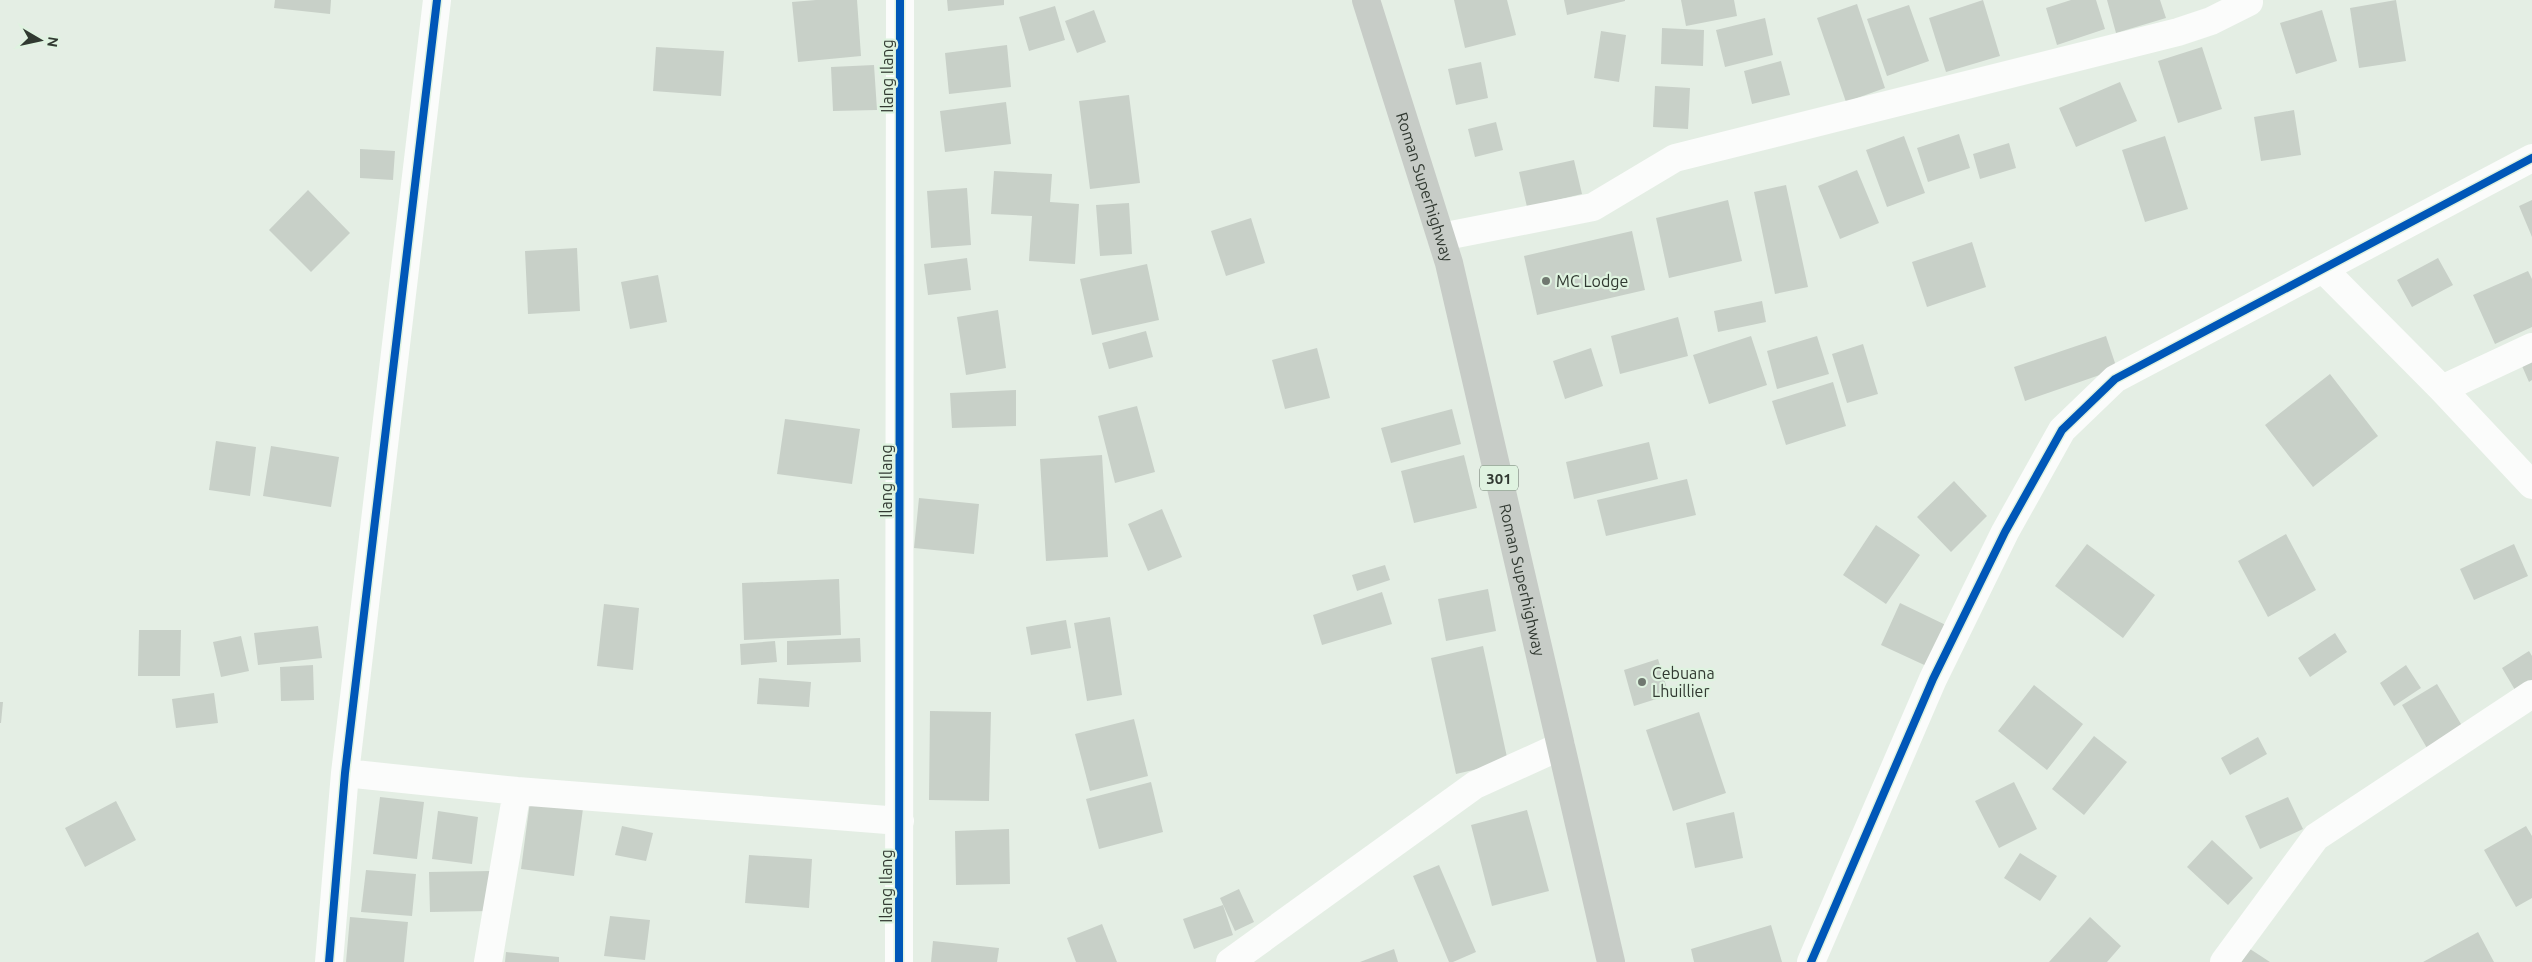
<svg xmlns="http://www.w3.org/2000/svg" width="2532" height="962" font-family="Ubuntu,sans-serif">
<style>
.building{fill:#c8d0c8}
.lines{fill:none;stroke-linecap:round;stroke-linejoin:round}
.minor{stroke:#fbfcfb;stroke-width:28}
.major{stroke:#c7ccc7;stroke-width:28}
.cycleway-casing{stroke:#dff3e0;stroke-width:11}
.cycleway{stroke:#0057b8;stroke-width:8}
.poi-dot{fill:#707870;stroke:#dff3e0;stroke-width:2}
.labels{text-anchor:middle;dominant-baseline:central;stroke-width:4.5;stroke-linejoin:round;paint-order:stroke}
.shield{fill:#dff3e0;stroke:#657166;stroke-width:1}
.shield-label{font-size:15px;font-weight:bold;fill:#313931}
.street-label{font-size:16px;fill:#313931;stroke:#dff3e0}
.poi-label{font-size:16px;fill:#313931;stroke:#dff3e0;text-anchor:start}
</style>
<rect width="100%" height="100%" fill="#e4eee4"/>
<path class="building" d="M275 0H331L330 14 274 8Z
M816 0H857L861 56 798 62 792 2Z
M947 0H1004V5L948 11Z
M1454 0H1507L1516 35 1465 48Z
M1564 0H1625V1L1567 15Z
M1681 0H1734L1737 16 1686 26Z
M1983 0 2000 56 1946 72 1929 18Z
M2071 0H2096L2105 29 2057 45 2046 8Z
M2107 0H2160L2166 18 2116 33Z
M2396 0 2406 61 2359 68 2350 8Z
M1857 4 1885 88 1846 102 1817 18Z
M1909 5 1929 61 1887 76 1867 19Z
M1055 6 1065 40 1029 51 1019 17Z
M1094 10 1106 42 1077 53 1065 21Z
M2322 10 2337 61 2296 74 2280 23Z
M1765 18 1773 55 1725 67 1716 30Z
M1662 28 1704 30 1703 66 1661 64Z
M1601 31 1626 35 1619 82 1594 78Z
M1007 45 1011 87 949 94 945 53Z
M656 47 724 51 721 96 653 91Z
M2202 47 2222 109 2178 123 2158 61Z
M1781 61 1790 95 1752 104 1744 71Z
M1481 62 1488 98 1456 105 1448 69Z
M874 65 877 110 833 111 831 67Z
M2120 82 2137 121 2076 147 2059 108Z
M1655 86 1690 88 1688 129 1653 127Z
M1129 95 1140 183 1090 189 1079 101Z
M1006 102 1011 144 945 152 940 111Z
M2294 110 2301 155 2261 161 2254 117Z
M1496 122 1503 150 1475 157 1468 129Z
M1959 134 1970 168 1928 182 1917 148Z
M1904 136 1925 193 1887 207 1866 150Z
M2165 136 2188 209 2145 222 2122 150Z
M2009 143 2016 168 1980 179 1973 154Z
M360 149 395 151 393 180 360 178Z
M1574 160 1582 194 1527 207 1519 172Z
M1857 170 1879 223 1840 239 1818 186Z
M994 171 1052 174 1050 202 1079 204 1075 264 1029 261 1032 216 991 214Z
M1786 185 1808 287 1775 294 1754 192Z
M967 188 971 245 931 248 927 191Z
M308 190 350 233 311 272 269 230Z
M1728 200 1742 261 1669 278 1656 218Z
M2532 200V237L2519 206Z
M1129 203 1132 254 1100 256 1096 205Z
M1251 218 1265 263 1226 276 1211 231Z
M1632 231 1645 290 1537 315 1524 256Z
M1972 242 1986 287 1927 307 1912 262Z
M577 248 580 311 528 314 525 251Z
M967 258 971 290 928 295 924 264Z
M2438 258 2453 285 2412 307 2397 280Z
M1147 264 1159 320 1092 335 1080 279Z
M2528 271 2532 279V327L2495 344 2473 295Z
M658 275 667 322 630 329 621 282Z
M1762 301 1766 322 1718 332 1714 311Z
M998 310 1006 368 966 375 957 317Z
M1678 317 1688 356 1620 374 1611 336Z
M1146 331 1153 357 1109 369 1102 343Z
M1751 336 1767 385 1709 404 1693 355Z
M1817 336 1829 374 1777 389 1767 351Z
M2106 336 2117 369 2025 401 2014 367Z
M1863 344 1878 394 1847 403 1832 354Z
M1317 348 1330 398 1285 409 1272 360Z
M1591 348 1603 386 1565 399 1553 361Z
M2532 353V380L2529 382 2519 359Z
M2330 374 2378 436 2313 487 2265 425Z
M1833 382 1846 426 1786 445 1772 401Z
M1016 390V426L952 428 950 393Z
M1137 406 1155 472 1115 483 1098 416Z
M1452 409 1461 444 1391 463 1381 428Z
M785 419 860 429 852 484 777 474Z
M216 441 256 447 250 496 209 490Z
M1649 442 1658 479 1574 499 1566 462Z
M271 446 339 457 331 507 263 496Z
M1102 455 1108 557 1046 561 1040 459Z
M1464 455 1477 508 1414 523 1401 471Z
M1687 479 1696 515 1606 536 1597 500Z
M1954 481 1987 516 1951 552 1917 517Z
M919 498 979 504 974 554 914 548Z
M1162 509 1182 557 1148 571 1128 524Z
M1876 525 1920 555 1886 604 1843 575Z
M2286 534 2316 590 2268 617 2238 561Z
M2087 544 2155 595 2123 638 2055 586Z
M2514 544 2528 576 2474 600 2460 569Z
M1385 565 1390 580 1357 591 1352 575Z
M839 579 841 635 744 640 742 583Z
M1488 589 1496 631 1446 641 1438 599Z
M1382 592 1392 624 1322 645 1313 615Z
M1900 603 1952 628 1933 669 1881 645Z
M604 604 639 608 633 670 597 666Z
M1110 617 1122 695 1087 701 1074 623Z
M1066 620 1071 648 1031 655 1026 627Z
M318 626 322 658 258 665 254 633Z
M139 630H181L180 676H138Z
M2335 633 2347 652 2310 677 2298 658Z
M241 636 249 671 221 677 213 642Z
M860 638 861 662 787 665V641Z
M775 641 777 662 741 665 740 644Z
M1483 646 1508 762 1456 774 1431 658Z
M2529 651 2532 656V686L2518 695 2502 668Z
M1658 659 1669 695 1634 706 1624 670Z
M313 665 314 700 281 701 280 667Z
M2406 665 2421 688 2394 706 2380 683Z
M759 678 811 682 809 707 757 704Z
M2437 684 2467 734 2431 755 2402 705Z
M2034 685 2083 724 2047 770 1998 731Z
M214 693 218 723 176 728 172 699Z
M0 702H3L1 723H0Z
M930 711 991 712 989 801 929 800Z
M1699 712 1726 793 1673 811 1646 730Z
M1134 719 1148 776 1090 791 1075 734Z
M2094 736 2127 762 2084 815 2052 789Z
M2258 737 2267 754 2230 775 2221 758Z
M1151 782 1163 832 1099 849 1086 799Z
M2014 782 2037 829 1999 848 1975 801Z
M531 794 584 801 574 876 521 869Z
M380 797 424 802 417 859 373 854Z
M2288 797 2303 829 2260 849 2245 816Z
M116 801 136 840 85 867 65 828Z
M1527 810 1549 891 1492 906 1471 825Z
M438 811 478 817 472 864 432 859Z
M1734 812 1743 858 1695 868 1686 823Z
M622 826 653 833 646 861 615 855Z
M2526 826 2532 836V898L2516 907 2484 850Z
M1009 829 1010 884 956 885 955 831Z
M2212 840 2253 878 2228 905 2187 867Z
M2020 853 2057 876 2040 901 2004 878Z
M749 855 812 859 809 908 745 903Z
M1439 865 1476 952 1453 962H1449L1413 876Z
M366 870 416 874 412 916 361 912Z
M491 871V911L430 912 429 872Z
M1239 889 1254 922 1235 931 1220 898Z
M1223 905 1233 935 1194 949 1183 919Z
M610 916 650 920 645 960 604 956Z
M350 917 408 922 404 962H346Z
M2090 917 2121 946 2107 962H2049Z
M1102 924 1117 962H1076L1067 938Z
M1771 925 1782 962H1694L1691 949Z
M2478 932 2494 962H2423Z
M933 941 999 948 997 962H931Z
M1394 949 1398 962H1360Z
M2250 949 2270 962H2241Z
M506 952 559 957V962H505Z"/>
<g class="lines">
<path class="minor" d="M1441 237 1593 207 1675 158 2178 32 2211 21 2249 2
M2324 270 2442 389 2532 485
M2442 389 2532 347
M345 773 517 791 900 821
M329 962 345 773 437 0
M488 962 517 791
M899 962 900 0
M1230 962 1475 785 1561 746
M1811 962 1933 679 2005 532 2062 430 2115 379 2532 158
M2224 962 2316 837 2532 694"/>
<path class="major" id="s1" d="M1366 0 1449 263 1611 962"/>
<g class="cycleway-casing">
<path id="cycleway" d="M329 962 345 773 437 0
M899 962 900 0
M1811 962 1933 679 2005 532 2062 430 2115 379 2532 158"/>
</g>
<use href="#cycleway" class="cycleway"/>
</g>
<g class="poi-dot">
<circle cx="1546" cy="281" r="5"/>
<circle cx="1642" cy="682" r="5"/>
</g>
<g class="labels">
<rect class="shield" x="1480" y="465.5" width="38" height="25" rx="4"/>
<g class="shield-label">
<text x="1499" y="478">301</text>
</g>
<g class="street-label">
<text transform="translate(887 76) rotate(-90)">Ilang Ilang</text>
<text stroke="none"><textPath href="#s1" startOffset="196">Roman Superhighway</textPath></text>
<text transform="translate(886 481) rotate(-90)">Ilang Ilang</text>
<text stroke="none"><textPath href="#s1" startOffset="601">Roman Superhighway</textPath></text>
<text transform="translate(886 886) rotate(-90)">Ilang Ilang</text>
</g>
<g class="poi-label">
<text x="1556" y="281">MC Lodge</text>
<text x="1652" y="673">Cebuana<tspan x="1652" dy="18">Lhuillier</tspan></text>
</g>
</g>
<g transform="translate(40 40) rotate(99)" stroke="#dff3e0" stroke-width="4" paint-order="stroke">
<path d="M0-4L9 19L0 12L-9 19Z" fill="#313931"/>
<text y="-8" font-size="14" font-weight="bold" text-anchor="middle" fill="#313931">N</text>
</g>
</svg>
